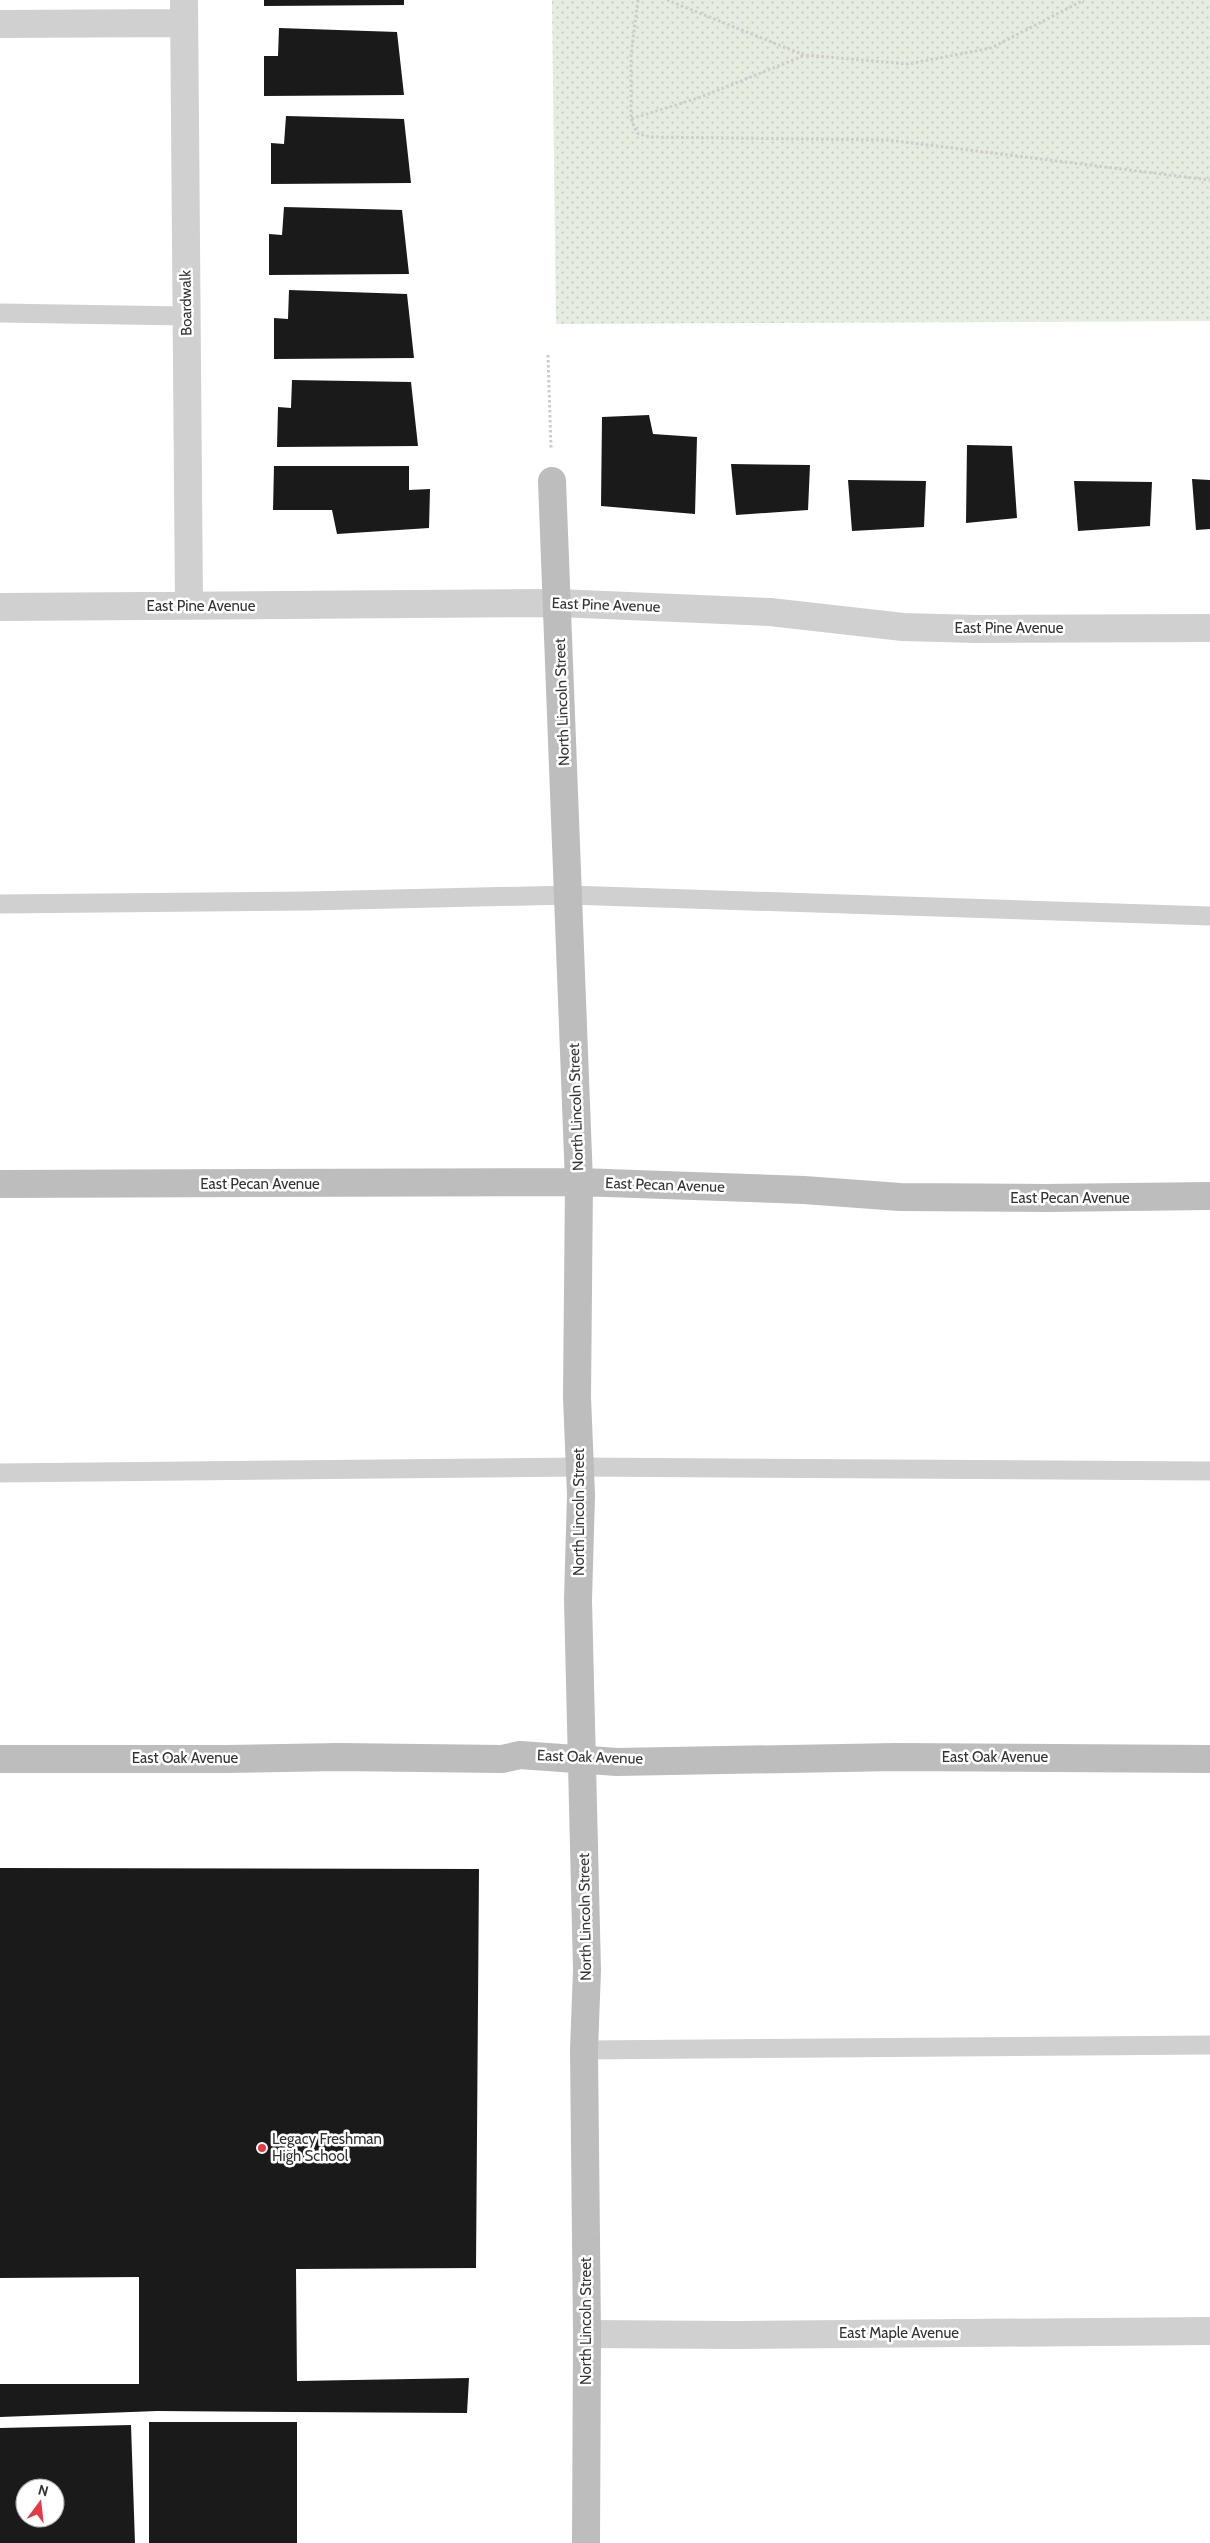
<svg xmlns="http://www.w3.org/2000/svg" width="1210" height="2543" font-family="Cabin,sans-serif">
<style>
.grass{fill:url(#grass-dots)}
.building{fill:#1a1a1a;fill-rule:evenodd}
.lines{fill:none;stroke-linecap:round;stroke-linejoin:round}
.path{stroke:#cdcdcd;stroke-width:3;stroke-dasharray:2.5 2.5;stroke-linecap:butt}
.lane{stroke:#d0d0d0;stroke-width:19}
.street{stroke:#d0d0d0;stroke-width:28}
.secondary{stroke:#bdbdbd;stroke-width:28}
.poi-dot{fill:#e63946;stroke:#fff;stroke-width:2}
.labels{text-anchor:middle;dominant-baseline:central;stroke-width:5;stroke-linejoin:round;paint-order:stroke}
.street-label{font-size:15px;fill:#333;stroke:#fff}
.poi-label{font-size:15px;fill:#333;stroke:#fff;text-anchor:start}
</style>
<defs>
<pattern id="grass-dots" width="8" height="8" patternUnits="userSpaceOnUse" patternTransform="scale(1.25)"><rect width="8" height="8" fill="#e6ecdf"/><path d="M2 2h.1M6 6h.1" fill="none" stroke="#c6cbc0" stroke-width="1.8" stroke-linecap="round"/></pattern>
</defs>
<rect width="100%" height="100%" fill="#fff"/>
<path class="grass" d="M552 0H1210V321L556 324Z"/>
<path class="building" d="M264 0H404V5L264 6Z
M279 28 397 32 404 95 264 96V56H278Z
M286 116 404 119 411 183 271 184V143L284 144Z
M284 207 402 210 409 274 269 275V234L282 235Z
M289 290 407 294 414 358 274 359V318L288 319Z
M292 380 411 382 418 446 277 447 278 407 291 408Z
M649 415 653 434 697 437 695 514 601 506 602 417Z
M967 445 1012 446 1017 518 966 523Z
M731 464 810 465 808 510 736 515Z
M274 466H409V490L430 489 429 528 337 534 332 510H273Z
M1192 479 1210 480V529L1196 530Z
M848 480 926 481 924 527 852 531Z
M1074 481 1152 482 1150 526 1078 531Z
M0 1868 479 1869 476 2268 296 2269 297 2381 469 2378 467 2413 157 2411 0 2417V2384H139V2277L0 2278Z
M149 2422H297V2543H149Z
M131 2425 135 2543H0V2428ZM25 2488H55V2518H25Z"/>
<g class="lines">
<path class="path" d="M638 0 631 55V119L701 97 803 56
M667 0 804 55 908 64 991 48 1084 0
M631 119 637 133 649 137 888 140 1210 180
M548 355 551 448"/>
<path class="lane" d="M0 313 186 316
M0 904 309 901 569 895 1210 916
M0 1473 580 1467 1210 1471
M584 2050 1210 2045"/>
<path class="street" d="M184 0 189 606
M0 24 183 23
M0 607 558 603 770 612 903 627 976 629 1210 628
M587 2334 737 2335 1210 2331"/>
<path class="secondary" d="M552 481 579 1182 577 1397 581 1495 578 1600 587 1970 584 2050 587 2334 586 2543
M0 1184 579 1182 804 1190 900 1197 1046 1198 1210 1196
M0 1759H226L339 1757 502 1759 520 1755 617 1762 896 1757 1210 1759"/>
</g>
<circle class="poi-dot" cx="262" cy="2148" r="5"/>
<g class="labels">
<g class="street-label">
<text transform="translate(186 303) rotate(-91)">Boardwalk</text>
<text transform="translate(606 605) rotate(2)">East Pine Avenue</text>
<text x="201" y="606">East Pine Avenue</text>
<text x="1009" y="628">East Pine Avenue</text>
<text transform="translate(562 702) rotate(-92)">North Lincoln Street</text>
<text transform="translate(576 1107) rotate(-92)">North Lincoln Street</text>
<text x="260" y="1184">East Pecan Avenue</text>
<text transform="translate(665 1185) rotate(2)">East Pecan Avenue</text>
<text x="1070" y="1198">East Pecan Avenue</text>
<text transform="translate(579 1512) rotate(-90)">North Lincoln Street</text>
<text transform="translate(590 1757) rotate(2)">East Oak Avenue</text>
<text x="995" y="1757">East Oak Avenue</text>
<text x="185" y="1758">East Oak Avenue</text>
<text transform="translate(585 1917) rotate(-91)">North Lincoln Street</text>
<text transform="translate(586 2321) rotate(-90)">North Lincoln Street</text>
<text x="899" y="2333">East Maple Avenue</text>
</g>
<g class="poi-label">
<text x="272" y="2139">Legacy Freshman<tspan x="272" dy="17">High School</tspan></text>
</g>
</g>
<g transform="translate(40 2503) rotate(15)"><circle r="24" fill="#ffffff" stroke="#adadad"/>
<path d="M0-4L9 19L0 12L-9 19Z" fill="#e63946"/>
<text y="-8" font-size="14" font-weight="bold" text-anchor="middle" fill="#333333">N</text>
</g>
</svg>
